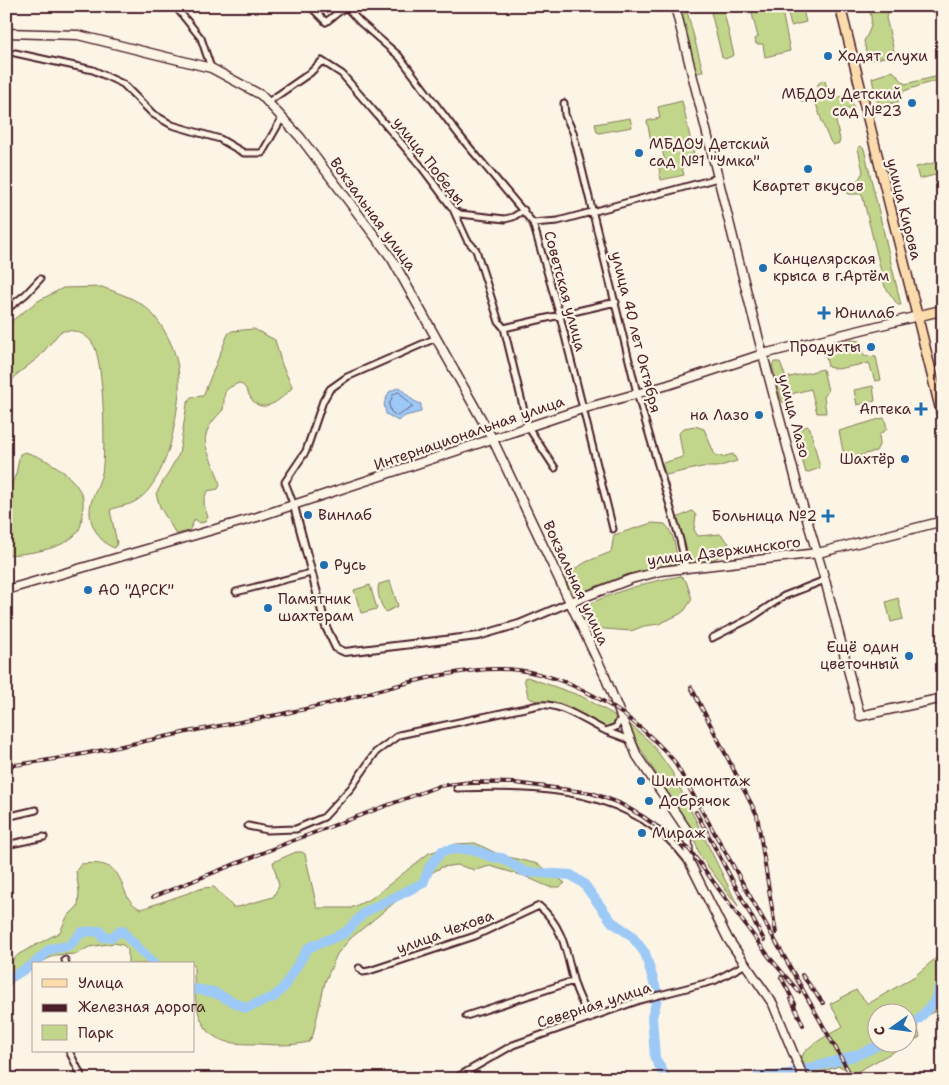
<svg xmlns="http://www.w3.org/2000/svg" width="949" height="1085" font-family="'Shantell Sans',sans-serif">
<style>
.green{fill:#c1d68b;stroke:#867a5b;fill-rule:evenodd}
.water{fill:#9dc9f7;stroke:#7c85a5}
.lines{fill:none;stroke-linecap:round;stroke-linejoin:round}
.shore{stroke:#6b637d;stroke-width:1}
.river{stroke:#9dc9f7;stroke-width:10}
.minor-casing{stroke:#4a1f2b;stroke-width:9}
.tertiary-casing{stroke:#4a1f2b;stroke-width:10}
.secondary-casing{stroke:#4a1f2b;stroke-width:11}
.primary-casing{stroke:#4a1f2b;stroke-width:12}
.minor{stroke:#fcf5e5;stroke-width:5}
.tertiary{stroke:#fcf5e5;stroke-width:6}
.secondary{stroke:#fcf5e5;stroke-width:8}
.primary{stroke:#fcdcac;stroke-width:9}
.rail-casing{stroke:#4a1f2b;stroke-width:4}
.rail{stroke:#fcf5e5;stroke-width:2;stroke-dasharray:5.5;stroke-linecap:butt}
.poi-dot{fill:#1f6fb2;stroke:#fcf5e5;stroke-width:2}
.labels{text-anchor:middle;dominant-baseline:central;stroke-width:4.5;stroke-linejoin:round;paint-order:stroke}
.poi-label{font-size:15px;fill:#4a1f2b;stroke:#fcf5e5;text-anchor:start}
.street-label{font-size:15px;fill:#4a1f2b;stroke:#fcf5e5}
</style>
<rect width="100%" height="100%" fill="#fcf5e5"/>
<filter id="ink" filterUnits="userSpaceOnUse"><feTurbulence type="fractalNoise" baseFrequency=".02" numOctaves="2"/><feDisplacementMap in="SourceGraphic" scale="10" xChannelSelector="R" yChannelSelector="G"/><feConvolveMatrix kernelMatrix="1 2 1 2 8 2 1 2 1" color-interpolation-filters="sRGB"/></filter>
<g filter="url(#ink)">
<path class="green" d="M750 6H761L762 8V6H781L790 51 765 57 763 44H756L755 39 758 37Z
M786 6H802L806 22 791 26Z
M869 6H891L886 18 894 51 893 55 872 60 867 56 864 41C872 27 873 22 869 6Z
M723 8 734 55 725 59 722 57 711 12 714 9Z
M687 11 703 71 699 73 695 72 682 16Z
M893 71 905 84 943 75V81L931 82 904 91 897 103 881 104 876 100 872 78Z
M823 80 825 81 830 98 850 96 854 109 851 111 847 108 834 112 840 140 839 143 833 145C829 143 817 108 815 100L802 102 800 95 817 91 818 84Z
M682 101 695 160 681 164 684 175 661 180 659 168 666 166 661 145 652 146 647 121 660 118 658 107Z
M630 118 632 127 599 133 597 132 595 124Z
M861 146 864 149 901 305H898L885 287 862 194H848L847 187 859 179 863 172 858 148Z
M942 161 943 173 919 179 916 167Z
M102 287C115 292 132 297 144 306 153 313 160 323 165 332 185 366 180 396 173 432 169 454 156 489 136 501 128 506 118 506 110 510L117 543 115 548C102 545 90 526 90 513 89 500 99 486 102 473 106 452 104 360 93 344 86 333 72 328 60 332L39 357 15 376 6 395V325L38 301 63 288Z
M254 329 275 340 282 365 292 386 291 389C283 397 266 414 254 402 247 395 248 387 239 383 220 391 226 392 223 410 190 442 212 450 220 485L218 489 208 491C201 500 205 508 208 517L205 522 200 523 195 519 189 531 176 534 160 507 156 494 179 454 187 404 191 397 203 396 228 334 232 331Z
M852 340 859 341 864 356 876 357 881 380 875 381 869 363 837 369 828 367 824 348Z
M774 362H780L786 378 823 369 828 391 824 397 826 413H817L811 389 791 394 790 402H782L772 365Z
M873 386 875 401 857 405 854 390Z
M883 418 885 419 887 429 879 435 880 443 876 451 848 459 844 456 839 431Z
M695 426 704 429 715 455 722 457 733 454 737 461 717 467H702L666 475 662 468 663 463 683 457 679 433 684 428Z
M807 426 810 428 820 468 806 473 794 432Z
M25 452C46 458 72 473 82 495 84 499 83 508 82 514 82 522 81 529 75 535 61 550 26 554 6 555V495L16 474 20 454Z
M692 511 696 515 694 530 698 536 720 534 729 543C721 561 709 562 691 563L687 560 677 518Z
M652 523 665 524C674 533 676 548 677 560L675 563 626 575 579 593H572L567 584V574L586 562 611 552 614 535Z
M681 576 686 581 692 599 685 610 680 614 659 624 644 626 631 631 592 628 586 627 579 610 584 606C618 591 645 582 681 576Z
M390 581 398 606 386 612C381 607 376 591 379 584Z
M370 585 377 609 361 613 354 590Z
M898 598 903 619 891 622 886 602Z
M527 677 581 696 611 713 615 716V721L611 726 600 728 564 710 531 699 528 696 524 678Z
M631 725 652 744 672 772 738 906 700 856 692 832 629 730Z
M475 843 500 855 538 864 565 883 560 887H549L524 876 490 866 475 870 457 865 442 867 433 872 414 892 400 898 351 938 337 954 325 982 313 1035 309 1042C292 1046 276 1045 259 1044 249 1044 238 1044 228 1042 193 1035 194 991 194 964H128V950L123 945 114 943 89 947 77 954 55 955 38 964H34V967L18 976 6 989V966L19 954 60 932 67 917 78 906 79 892 76 871 81 864C134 858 113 897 141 909L203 888 214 887 233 907H238L273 897 279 886 273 862 296 852H302L305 854 317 908H351L372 898 429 853 456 844Z
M943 952V1007L926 1016 917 1026 920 1037 855 1073 839 1066 809 1076C807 1071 802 1063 802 1057 803 1047 835 1032 843 1026L830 1004 856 990 868 1004 915 976ZM876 1012H906V1042H876Z"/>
<path class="water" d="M399 387 414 401 421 404V412L405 416 398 421 386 414 384 404 389 392Z"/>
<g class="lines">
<path class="shore" d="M399 392 413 407 397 416 391 412 389 405 393 395Z"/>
<path class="river" d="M34 964 50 949 69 946 82 932 100 931 102 937H112L122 930C130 942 143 951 154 964
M6 980 34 964
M194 989 213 992 246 1008 274 997 284 987 308 948 345 933 365 912 423 883 430 866 442 851 457 849 474 850 492 857 502 858 525 872 571 875 584 884 612 922 631 935 645 953 658 996 652 1017 655 1058 667 1079
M906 1028 919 1019 934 1002 943 977
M756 1079 759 1076C789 1078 801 1070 828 1063 851 1057 863 1054 884 1042"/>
<g class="minor-casing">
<path id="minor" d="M175 6 201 38 211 68
M310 6 326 22 345 7
M345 6 360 22 399 56 459 135 533 223 560 316 613 529
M15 53 93 70 123 84 153 114 172 125 220 139 244 153H262L282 118
M268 102 310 73 322 61 342 74 420 165 453 209 467 240 476 250 499 322 504 328 528 427 555 468
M564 103 565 115 573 132 637 393 680 540 686 567
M453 209 460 214 505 219 513 217 524 210
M533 223 558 221 718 178
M6 310 26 294 40 279
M504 328 616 302
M294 506 285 482 306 451 323 401 330 389 347 377 436 338
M236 592 311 573
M712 638 751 618 784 596 825 580
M606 731 630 740
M457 788C541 785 632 787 688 861
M6 817 36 810
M248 826 267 830 296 829 324 817 351 788 376 752 399 735 539 705C562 703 586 722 606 731L616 727 621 718
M6 845 44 837
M65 960 66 964
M359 968 363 972 369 971 475 936 539 906C563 926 566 951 573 979 576 993 584 1006 590 1019
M466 1016 573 981
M69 1051 83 1079
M454 1079 513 1045 640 1000 714 981 746 964"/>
</g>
<g class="tertiary-casing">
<path id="tertiary" d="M294 506 326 627 336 648 345 652 478 636 519 624 571 602"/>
</g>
<g class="secondary-casing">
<path id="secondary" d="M675 6 752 313 802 503 825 580 860 716 943 698
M6 33 78 35 211 68 261 95 300 137 341 191 392 259 492 438 604 674 637 756 687 830 689 861 728 939 773 1004 804 1079
M6 590 257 517 582 409 668 385 763 354 918 316
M571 602 631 579 661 571 818 553 943 521"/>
</g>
<g class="primary-casing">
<path id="primary" d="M840 6 943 419
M918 316 943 310"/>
</g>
<use href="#minor" class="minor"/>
<use href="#tertiary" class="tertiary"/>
<use href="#secondary" class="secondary"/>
<use href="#primary" class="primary"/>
<g class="rail-casing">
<path id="rail" d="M691 687 757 815 776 933
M6 766C69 759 130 744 192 731 234 723 276 716 318 706 376 693 458 663 518 670 578 678 635 716 674 761L853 1079
M696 812 764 940
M153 897 292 841 439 786 471 782 515 783 592 793 619 803 642 816 689 849 770 958 799 992
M802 975 823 1003
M781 977 795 1004
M791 999 803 1025"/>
</g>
<use href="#rail" class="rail"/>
</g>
</g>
<g class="poi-dot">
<circle cx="828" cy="56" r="5"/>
<circle cx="912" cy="103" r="5"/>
<circle cx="639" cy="153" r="5"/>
<circle cx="808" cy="169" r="5"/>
<circle cx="763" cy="268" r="5"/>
<path d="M821.5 305.5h5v5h5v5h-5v5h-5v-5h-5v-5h5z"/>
<circle cx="871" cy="347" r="5"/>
<path d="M918.5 401.5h5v5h5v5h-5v5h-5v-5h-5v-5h5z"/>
<circle cx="759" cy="415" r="5"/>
<circle cx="905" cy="459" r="5"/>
<circle cx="308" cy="515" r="5"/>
<path d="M825.5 508.5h5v5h5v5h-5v5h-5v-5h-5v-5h5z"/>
<circle cx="324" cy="565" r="5"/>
<circle cx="88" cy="590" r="5"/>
<circle cx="268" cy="608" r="5"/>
<circle cx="909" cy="656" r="5"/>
<circle cx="641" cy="781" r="5"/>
<circle cx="649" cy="801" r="5"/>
<circle cx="642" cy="833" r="5"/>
</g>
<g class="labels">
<g class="poi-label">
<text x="838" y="56">Ходят слухи</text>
<text x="902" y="94" text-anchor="end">МБДОУ Детский<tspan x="902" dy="17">сад №23</tspan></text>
<text x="649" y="144">МБДОУ Детский<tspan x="649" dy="17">сад №1 "Умка"</tspan></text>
<text x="808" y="186" text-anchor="middle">Квартет вкусов</text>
<text x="773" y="259">Канцелярская<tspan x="773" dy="17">крыса в г.Артём</tspan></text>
<text x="835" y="313">Юнилаб</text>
<text x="861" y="347" text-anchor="end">Продукты</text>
<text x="911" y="409" text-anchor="end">Аптека</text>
<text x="749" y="415" text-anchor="end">на Лазо</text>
<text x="895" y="459" text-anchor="end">Шахтёр</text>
<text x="318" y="515">Винлаб</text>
<text x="817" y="516" text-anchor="end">Больница №2</text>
<text x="334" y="565">Русь</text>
<text x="98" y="590">АО "ДРСК"</text>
<text x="278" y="599">Памятник<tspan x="278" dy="17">шахтерам</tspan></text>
<text x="899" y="647" text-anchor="end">Ещё один<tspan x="899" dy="17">цветочный</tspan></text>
<text x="651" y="781">Шиномонтаж</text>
<text x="659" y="801">Добрячок</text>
<text x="652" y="833">Мираж</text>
</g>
<g class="street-label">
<text transform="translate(429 161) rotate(52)">улица Победы</text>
<text transform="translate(904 209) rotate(76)">улица Кирова</text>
<text transform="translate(373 214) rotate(54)">Вокзальная улица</text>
<text transform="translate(565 291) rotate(75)">Советская улица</text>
<text transform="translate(636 332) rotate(76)">улица 40 лет Октября</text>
<text transform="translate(794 416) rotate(75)">улица Лазо</text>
<text transform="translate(469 433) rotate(-19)">Интернациональная улица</text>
<text transform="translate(724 551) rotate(-7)">улица Дзержинского</text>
<text transform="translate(576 583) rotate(65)">Вокзальная улица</text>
<text transform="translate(445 932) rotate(-20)">улица Чехова</text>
<text transform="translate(594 1005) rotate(-18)">Северная улица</text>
</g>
</g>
<rect width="949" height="1085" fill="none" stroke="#fcf5e5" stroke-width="25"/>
<rect x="12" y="12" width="924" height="1060" fill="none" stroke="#4a1f2b" stroke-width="2" filter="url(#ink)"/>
<rect x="32" y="962" width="162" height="90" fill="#fcf5e5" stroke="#b59f9b"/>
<rect x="42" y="979" width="25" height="8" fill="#fcdcac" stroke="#b59f9b"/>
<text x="78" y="988" font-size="15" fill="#4a1f2b">Улица</text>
<rect x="42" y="1004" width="25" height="8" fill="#4a1f2b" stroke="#b59f9b"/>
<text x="78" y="1012" font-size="15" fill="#4a1f2b">Железная дорога</text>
<rect x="42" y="1025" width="25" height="15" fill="#c1d68b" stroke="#b59f9b"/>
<text x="78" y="1038" font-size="15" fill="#4a1f2b">Парк</text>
<g transform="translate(892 1028) rotate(256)"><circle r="24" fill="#fcf5e5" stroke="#b59f9b"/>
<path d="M0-4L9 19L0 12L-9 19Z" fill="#1f6fb2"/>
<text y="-8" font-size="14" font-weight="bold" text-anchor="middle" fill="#4a1f2b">С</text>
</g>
</svg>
